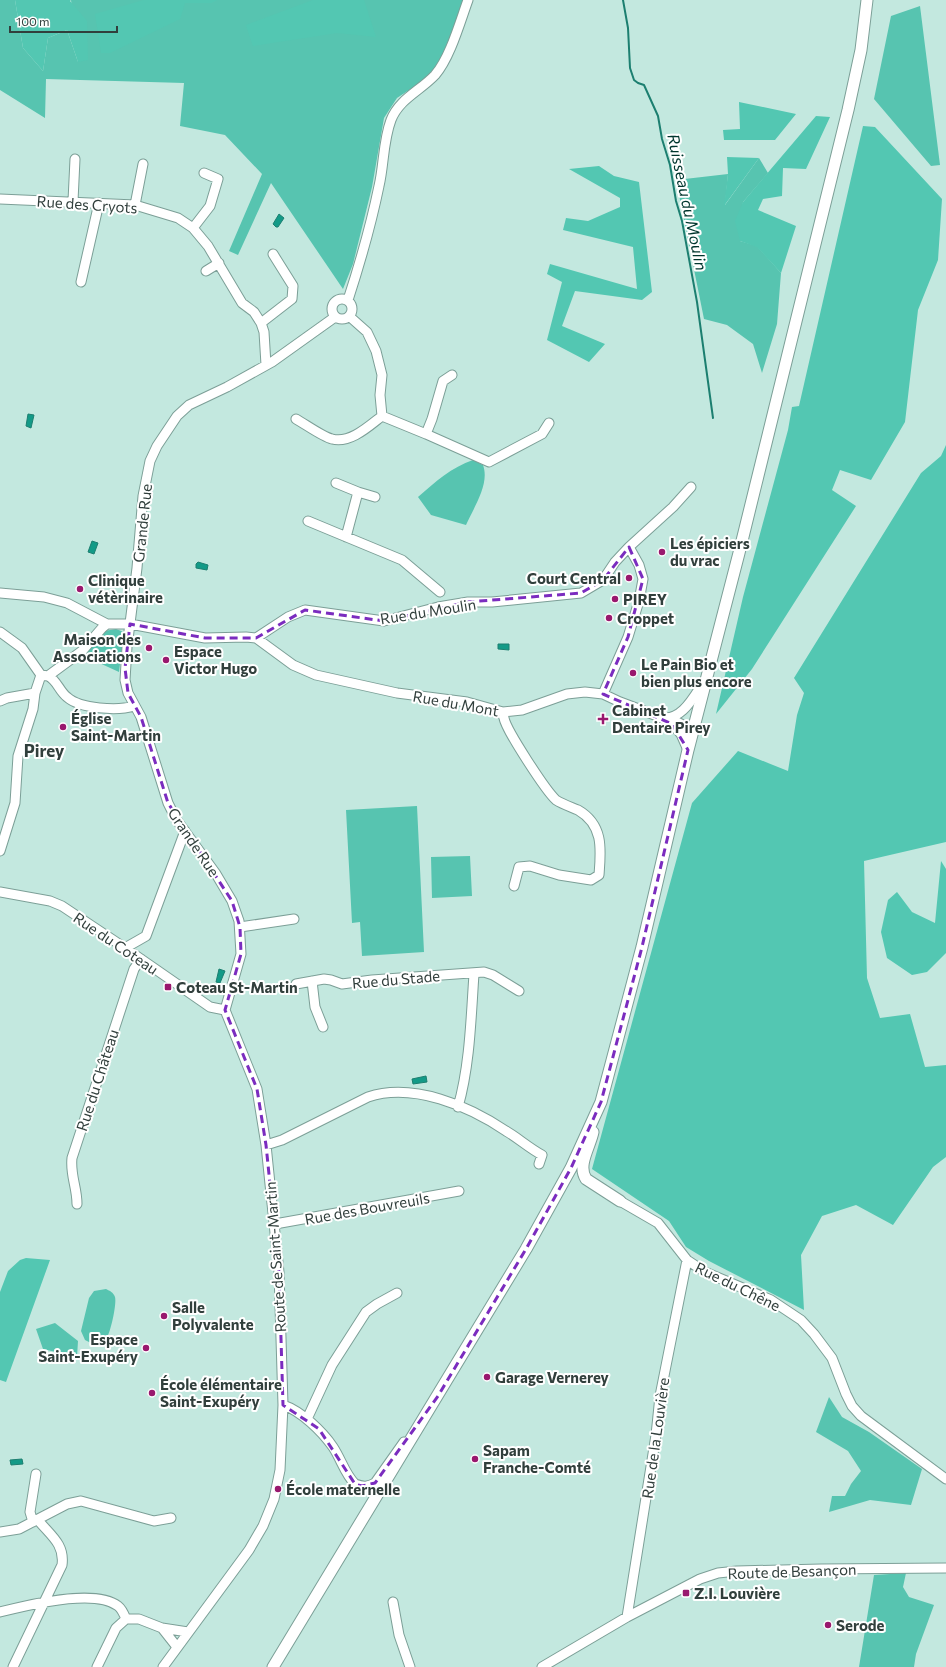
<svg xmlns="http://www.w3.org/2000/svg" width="946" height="1667" font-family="Commissioner,sans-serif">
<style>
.green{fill:#57c4b0}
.forest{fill:#53c7b2}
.water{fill:#139a87;stroke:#1c7f70}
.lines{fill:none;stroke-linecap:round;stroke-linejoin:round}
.stream{stroke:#1c7f70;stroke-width:2}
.minor-casing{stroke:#7c9f97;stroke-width:11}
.major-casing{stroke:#7c9f97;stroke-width:13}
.minor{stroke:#fff;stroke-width:9}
.major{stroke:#fff;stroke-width:11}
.marked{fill:none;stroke:#7b2cbf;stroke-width:3;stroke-dasharray:8 5;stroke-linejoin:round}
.poi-dot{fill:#99186e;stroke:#fff;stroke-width:1.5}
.labels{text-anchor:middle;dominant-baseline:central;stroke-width:4;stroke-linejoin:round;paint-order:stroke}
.street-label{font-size:15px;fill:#313f3c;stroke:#fff}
.poi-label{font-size:15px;font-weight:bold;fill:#313f3c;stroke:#fff;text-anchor:start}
.water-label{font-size:16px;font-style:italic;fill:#00362e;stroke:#fff}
.quarter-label{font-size:17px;font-weight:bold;fill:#313f3c;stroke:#fff}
</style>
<rect width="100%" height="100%" fill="#c3e8df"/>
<path class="green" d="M0 0H15L23 48 43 71 48 38 67 30 78 62 71 0H464L446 49 430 76 397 98 384 118 372 187 353 264 343 289 271 183 238 255 229 251 262 174 225 135 180 126 184 83 46 79 45 118 0 90Z
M920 6 940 165 931 166 874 99 891 16Z
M759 158 768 173 743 202 740 241 757 246 781 273 777 324 762 373 753 344 727 325 704 319 676 180 728 174 725 205Z
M473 460 483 465C490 484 474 507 466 525L431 515 418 497C435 482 452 467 473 460Z
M116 629 124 632 119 672 84 656 104 631Z
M417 806 424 952 362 956 360 922 352 923 346 810Z
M470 856 472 896 432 898 431 857Z
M106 1289C110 1291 113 1292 115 1297 117 1304 110 1335 106 1339 102 1344 96 1343 91 1343L85 1340 81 1331 89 1298 94 1291Z
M55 1323 78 1341 77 1357 43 1349 36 1329Z
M829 1397 842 1417 869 1432 922 1469 911 1505 870 1500 829 1512 832 1496H845L851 1484 861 1471 848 1451 816 1432Z
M906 1573 903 1587 909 1597 934 1605 916 1654 914 1667H859L874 1575Z"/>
<path class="forest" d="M15 0H71L70 1 87 21 88 60 78 62 67 30 48 38 43 71 23 48Z
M144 0H217L211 3H185L180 19 110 53H101L95 14Z
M313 0H364L376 37 337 33 253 46 246 25Z
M739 102 796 114 775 140H724L723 130 740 129Z
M816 116 830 117 806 169 783 168 782 196 763 199 758 210 796 226 781 273 757 247 740 241 735 221 743 202Z
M863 126 875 127 942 199 938 260 918 310 905 422 871 480 840 470 832 490 856 506 752 669 716 714 743 597 788 430 792 407 799 406Z
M727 157 759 158 724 206 728 174Z
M599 166 614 176 639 182 652 292 642 300 575 291 562 326 605 344 589 362 547 340 562 282 547 274 550 264 637 289 633 247 563 230 566 218 588 221 620 207V198L569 169Z
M946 445V842L864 861 867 978 880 1018 910 1014 925 1067 946 1065V1157L933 1167 893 1225 856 1205 822 1216 801 1255 804 1310 709 1261 686 1247 669 1221 592 1169 692 803 738 751 788 771 797 715 804 693 794 678 921 473 941 456Z
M941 861 946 869V953L927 972 912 975 887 958 881 932 888 900 897 892 912 912 935 923Z
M26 1258 50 1260 6 1382 0 1380V1292L8 1271 20 1260Z"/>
<path class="water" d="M279 214 284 218 278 227H276L273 224Z
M28 414 34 415 31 428 26 426Z
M92 541 98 543 94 554 88 552Z
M198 562 208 565 207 570 196 568V564Z
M498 644H509V650L498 649Z
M219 969 225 971 220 983 216 982Z
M426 1076 427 1082 413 1084 412 1079Z
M22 1459 23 1464 11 1465 10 1460Z"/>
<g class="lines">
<path class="stream" d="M623 0 628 28 630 68 634 80 638 83 644 85 658 116 662 139 670 165 676 201 682 221 697 302 713 418"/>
<g class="minor-casing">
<path id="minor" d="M0 199 135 205 178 218 193 228 208 246 242 303 254 312 261 323 264 332 266 365
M73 201 75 159
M135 205 143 164
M193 228 210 206 218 179 204 173
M206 271 219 263
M81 282 99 203
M332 309a10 10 0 1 1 20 0a10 10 0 1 1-20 0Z
M348 300C360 263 371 225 379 186 384 165 383 141 391 120 399 99 420 91 435 75 450 58 460 22 468 0
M349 316 367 332 376 351 382 375 380 395 382 416 426 434 489 462 542 434 549 423
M261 323 292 299 293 286 273 254
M296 419C305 424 323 437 332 439 350 444 369 426 382 416
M426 434 432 419 443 381 452 375
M336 483 358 492 346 537
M358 492 375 497
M308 521 402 560 440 592
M0 593 44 597 67 603 107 624
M0 632 22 648 41 675
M256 638 288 617 305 610 384 621 438 607 468 602H492L581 593 603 580 615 562 629 547 673 507 691 487
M48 676C57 680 59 691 67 697 80 709 118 711 134 706
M603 694 628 637 639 601 643 579 639 565 629 547
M0 701 7 698 35 693
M503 712C503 714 503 716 504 718 506 730 546 791 556 800 562 804 571 807 578 810 604 825 601 850 599 875L591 880 559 875 530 866 519 867 514 886
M660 717C682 723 695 694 705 680
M671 719 681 724 692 735
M0 851 15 803 18 756 33 709 35 693 41 675 48 676 82 651 102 628 107 624H130L205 638 246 637 256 638 293 665 316 675 397 693 467 702 503 712 522 710 567 694 585 692 603 694 620 702 660 717 672 724 681 734 688 750
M0 892 50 901 62 906 125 948 210 1007 225 1010
M240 927 294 919
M125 948 146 936 185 831
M312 981 315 1007 323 1027
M296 984 324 979 331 980 342 984 372 980 484 972 493 975 519 991
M225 1010 241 954 239 921 232 901 216 874 176 819 168 803 141 717 128 693 125 680 127 647 137 568 143 496 150 461 157 446 177 416 189 405 227 387 272 362 335 317
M458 1107C470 1065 471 1017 474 974
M266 1145 282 1140 368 1097C413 1082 469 1106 506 1131 518 1138 529 1148 542 1155L539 1164
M620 1201 658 1223 687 1260 705 1272 771 1300 801 1320 814 1334 832 1358 846 1394 852 1406 861 1416 946 1479
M77 1204C77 1187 70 1175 72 1158L134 969 141 959
M275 1224 459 1191
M283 1405C301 1411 322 1431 333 1447 341 1459 345 1474 355 1484 363 1487 368 1487 375 1483L404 1442
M307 1419 332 1365 366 1312 377 1304 397 1293
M33 1522 30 1512 36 1474
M0 1532 19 1529 67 1504 81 1501 154 1521 171 1518
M393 1602 399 1635 410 1667
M0 1612C27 1605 95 1588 118 1606 122 1609 124 1614 126 1619H139L162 1628
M627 1617 656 1435 660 1396 687 1260
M177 1647 162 1628 188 1632
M13 1667 62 1565C65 1544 50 1535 38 1520
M97 1667 116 1628 126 1619
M163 1667 249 1550 263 1526 274 1499 280 1470 283 1405 279 1272 266 1145 257 1089 225 1010
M542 1667 627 1617 700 1579 718 1573 737 1571 821 1569 946 1568"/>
</g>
<g class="major-casing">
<path id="major" d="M593 1132C590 1147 577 1165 586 1179L620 1201
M273 1667 526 1249 571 1168 601 1102 642 947 688 750 739 553 848 110 861 50 867 0"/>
</g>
<use href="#minor" class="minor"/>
<use href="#major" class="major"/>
</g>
<path class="marked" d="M629 547 643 579 628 637 603 694 672 724 688 750 642 947 601 1102 571 1168 526 1249 438 1396 375 1483 362 1486 355 1484 319 1429 283 1405 279 1272 266 1145 257 1089 225 1010 241 954 240 927 232 901 168 803 141 717 128 693 125 668 130 624 205 638H256L305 610 384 621 468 602 581 593 603 580Z"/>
<g class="poi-dot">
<circle cx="662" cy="552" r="4"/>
<circle cx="629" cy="578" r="4"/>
<circle cx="80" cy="589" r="4"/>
<circle cx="615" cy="599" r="4"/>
<circle cx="609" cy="618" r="4"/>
<circle cx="149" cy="648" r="4"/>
<circle cx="166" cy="660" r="4"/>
<circle cx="633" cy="673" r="4"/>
<path d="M601 713h4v4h4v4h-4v4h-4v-4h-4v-4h4z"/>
<circle cx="63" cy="727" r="4"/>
<rect x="164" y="983" width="8" height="8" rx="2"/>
<circle cx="164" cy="1316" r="4"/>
<circle cx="146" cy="1348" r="4"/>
<circle cx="487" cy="1377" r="4"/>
<circle cx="152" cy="1393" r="4"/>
<circle cx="475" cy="1459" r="4"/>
<circle cx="278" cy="1489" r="4"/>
<rect x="682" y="1589" width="8" height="8" rx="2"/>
<circle cx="828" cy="1625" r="4"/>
</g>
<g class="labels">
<g class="street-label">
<text transform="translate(87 204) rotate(4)">Rue des Cryots</text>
<text transform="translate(142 523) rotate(-84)">Grande Rue</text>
<text transform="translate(428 611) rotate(-9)">Rue du Moulin</text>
<text transform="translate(456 703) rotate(10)">Rue du Mont</text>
<text transform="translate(194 842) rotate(56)">Grande Rue</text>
<text transform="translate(116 943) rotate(34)">Rue du Coteau</text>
<text transform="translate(396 979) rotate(-5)">Rue du Stade</text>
<text transform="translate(97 1080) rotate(-72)">Rue du Château</text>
<text transform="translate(367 1208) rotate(-10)">Rue des Bouvreuils</text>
<text transform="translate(275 1257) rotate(-94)">Route de Saint-Martin</text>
<text transform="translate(738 1286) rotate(26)">Rue du Chêne</text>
<text transform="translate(655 1438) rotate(-82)">Rue de la Louvière</text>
<text transform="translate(792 1571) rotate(-2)">Route de Besançon</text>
</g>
<g class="poi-label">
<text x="670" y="543">Les épiciers<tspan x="670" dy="17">du vrac</tspan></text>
<text x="621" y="578" text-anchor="end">Court Central</text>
<text x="88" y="580">Clinique<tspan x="88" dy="17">vétèrinaire</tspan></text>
<text x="623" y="599">PIREY</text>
<text x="617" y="618">Croppet</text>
<text x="141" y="639" text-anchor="end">Maison des<tspan x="141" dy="17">Associations</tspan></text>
<text x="174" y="651">Espace<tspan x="174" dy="17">Victor Hugo</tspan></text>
<text x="641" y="664">Le Pain Bio et<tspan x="641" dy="17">bien plus encore</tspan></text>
<text x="612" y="710">Cabinet<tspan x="612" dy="17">Dentaire Pirey</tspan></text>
<text x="71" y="718">Église<tspan x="71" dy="17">Saint-Martin</tspan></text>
<text x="176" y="987">Coteau St-Martin</text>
<text x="172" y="1307">Salle<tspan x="172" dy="17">Polyvalente</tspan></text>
<text x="138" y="1339" text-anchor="end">Espace<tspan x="138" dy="17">Saint-Exupéry</tspan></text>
<text x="495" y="1377">Garage Vernerey</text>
<text x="160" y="1384">École élémentaire<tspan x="160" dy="17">Saint-Exupéry</tspan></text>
<text x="483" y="1450">Sapam<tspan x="483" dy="17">Franche-Comté</tspan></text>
<text x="286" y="1489">École maternelle</text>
<text x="694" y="1593">Z.I. Louvière</text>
<text x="836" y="1625">Serode</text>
</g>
<g class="water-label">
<text transform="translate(688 202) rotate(78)">Ruisseau du Moulin</text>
</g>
<g class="quarter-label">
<text x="44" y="750">Pirey</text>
</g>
</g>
<path d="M10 26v6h107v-6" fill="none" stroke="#313f3c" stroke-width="2"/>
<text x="16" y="26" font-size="12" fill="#313f3c" stroke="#ffffff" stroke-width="3" paint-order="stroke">100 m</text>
</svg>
